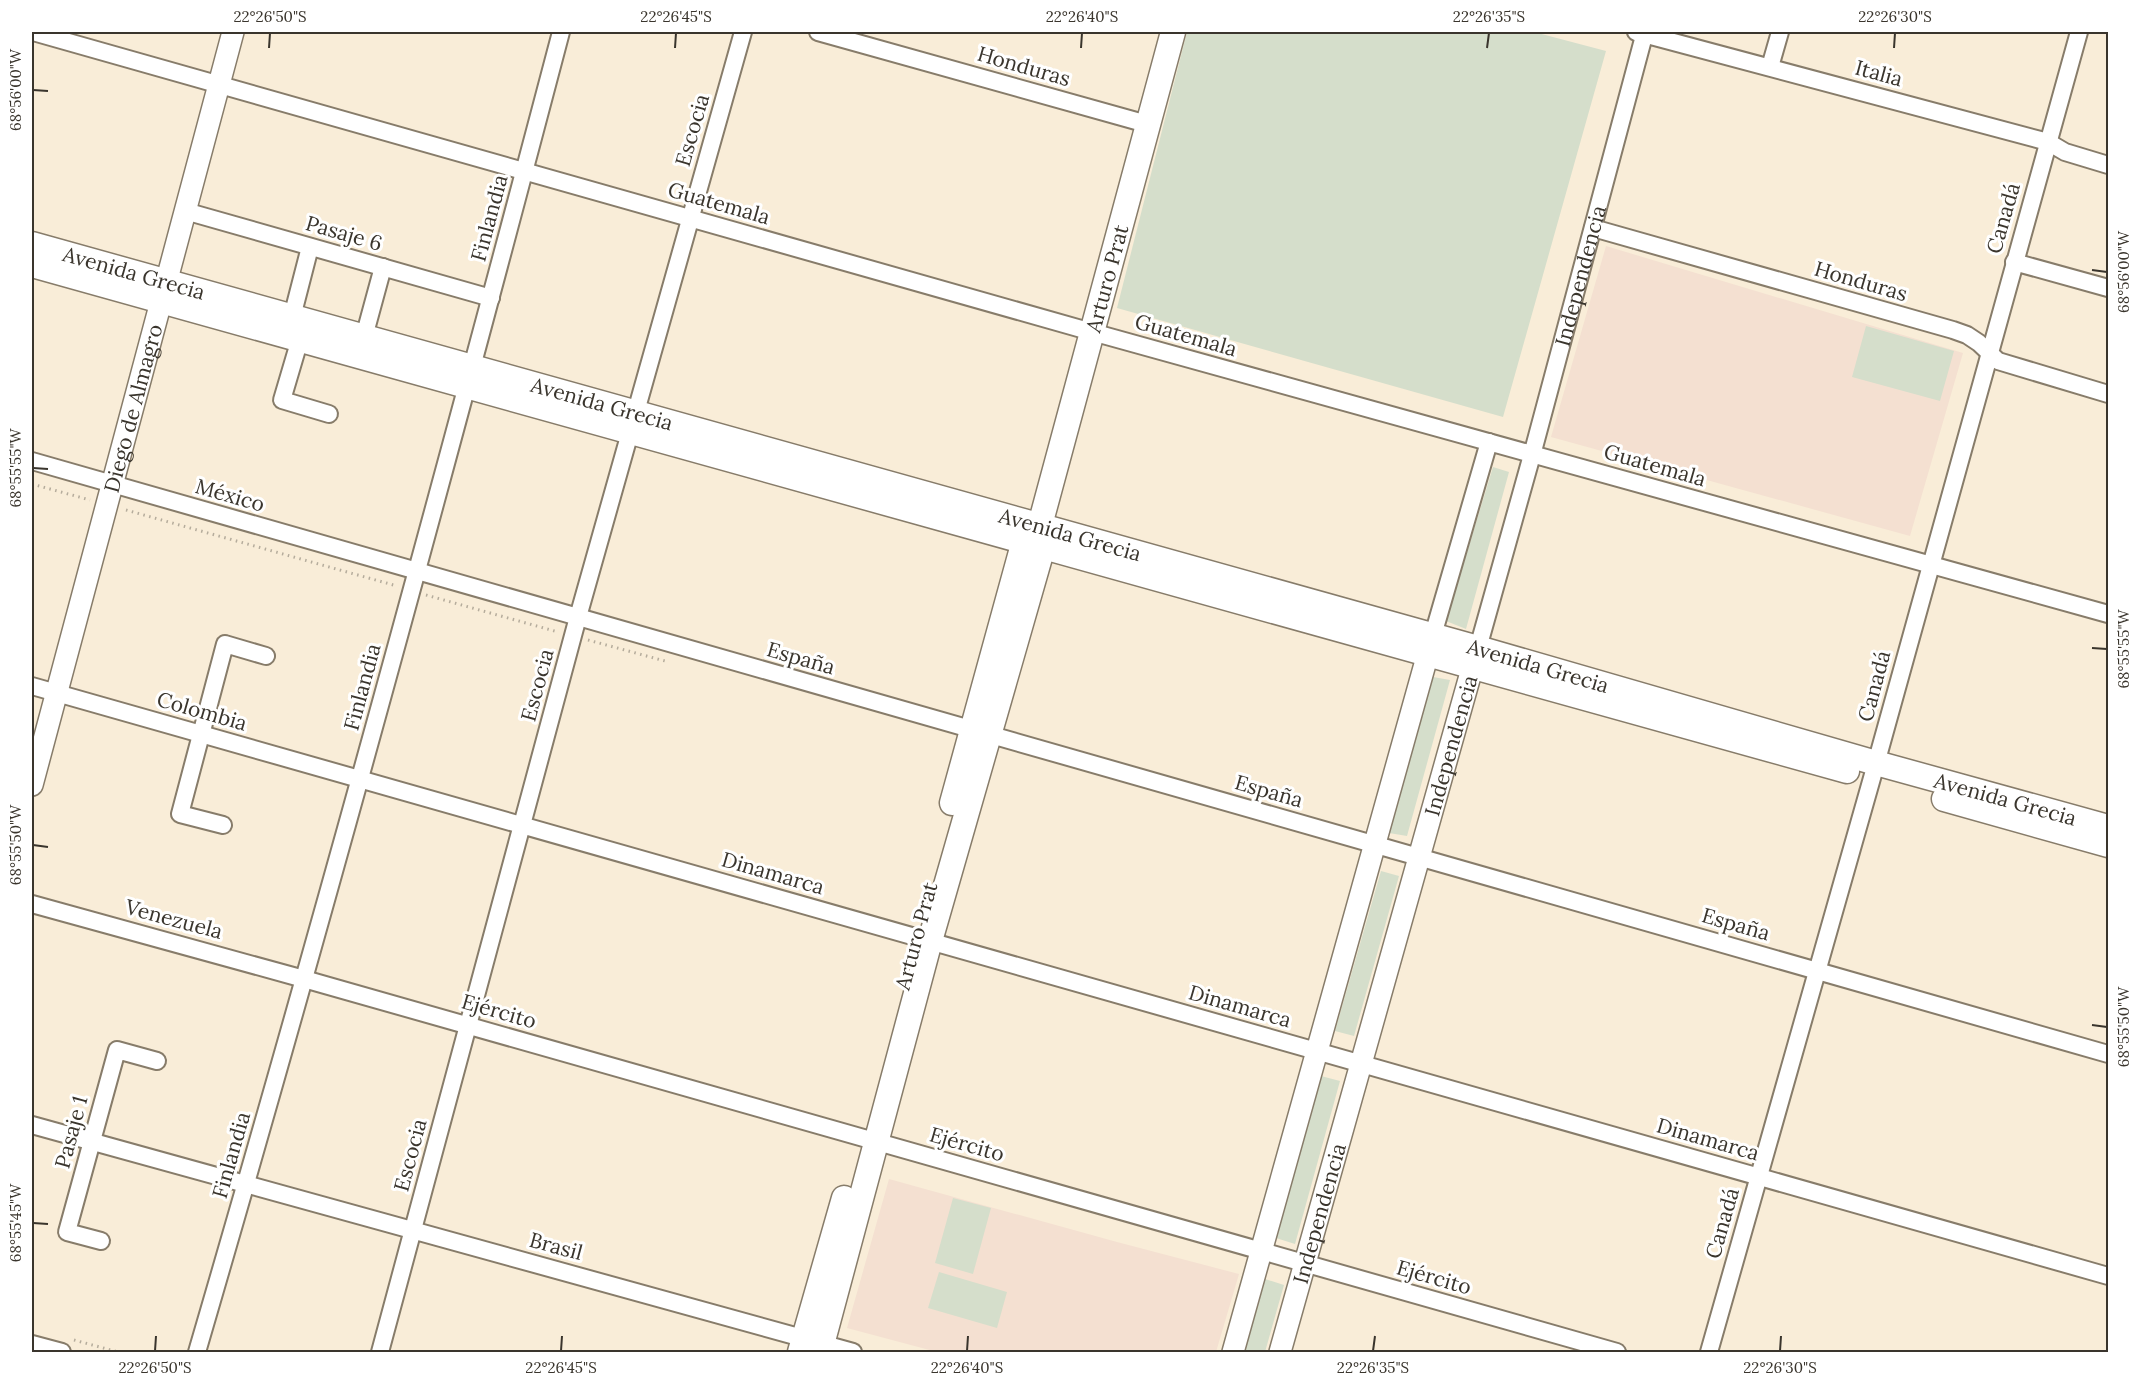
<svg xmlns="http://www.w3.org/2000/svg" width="2140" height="1384" font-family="Lora,serif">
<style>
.education{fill:#f4e0d1}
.green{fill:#d5decb}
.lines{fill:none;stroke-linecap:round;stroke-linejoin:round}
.minor-casing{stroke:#877c6a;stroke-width:20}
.tertiary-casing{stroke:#877c6a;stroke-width:24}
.secondary-casing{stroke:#877c6a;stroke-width:27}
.path{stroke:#b5ac9c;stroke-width:3;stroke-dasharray:1.5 4.5;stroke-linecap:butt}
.minor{stroke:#fff;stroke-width:16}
.tertiary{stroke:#fff;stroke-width:21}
.secondary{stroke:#fff;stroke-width:24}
.ticks{fill:none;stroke:#3a352d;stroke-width:2}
.labels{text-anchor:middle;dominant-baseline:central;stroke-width:6;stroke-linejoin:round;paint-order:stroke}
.street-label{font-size:21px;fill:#3a352d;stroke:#fff}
.neatline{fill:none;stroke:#3a352d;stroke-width:2}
.ticks-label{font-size:15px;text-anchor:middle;fill:#3a352d}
</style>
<rect width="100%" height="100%" fill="#f9edd8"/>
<path class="education" d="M1606 246 1963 353 1910 536 1551 437Z
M889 1179 1117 1242 1239 1274 1216 1352H937L847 1328Z"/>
<path class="green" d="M1187 32H1534L1606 51 1503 417 1117 308Z
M1866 326 1954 351 1940 401 1852 377Z
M1493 467 1509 472 1466 629 1446 621Z
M1433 677 1450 680 1407 836 1389 833Z
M1381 871 1399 876 1354 1036 1335 1031Z
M1321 1076 1340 1081 1295 1244 1276 1238Z
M953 1198 991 1208 973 1274 935 1263Z
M939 1272 1007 1292 997 1328 928 1308Z
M1265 1279 1284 1285 1265 1352H1244Z"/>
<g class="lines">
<g class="minor-casing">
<g id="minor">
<path d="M33 32 1092 332 2108 614"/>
<path d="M818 32 1147 124"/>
<path d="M1636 32 2048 142 2065 152 2108 165"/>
<path d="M1770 67 1780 32"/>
<path d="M185 211 491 298"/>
<path d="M1593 228 1953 330 1967 335 1979 343 1998 361 2108 394"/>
<path d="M2014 262 2108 288"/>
<path d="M292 317 310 247"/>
<path d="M364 337 383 267"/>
<path d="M300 339 282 400 329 414"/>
<path d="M32 461 2108 1054"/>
<path d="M1433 635 1489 442"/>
<path id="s1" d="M1478 648 1532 455 1645 32"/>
<path d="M32 686 2108 1276"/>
<path d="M223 825 180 814 225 644 266 656"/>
<path d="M32 904 304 979 1617 1352"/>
<path d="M32 1125 853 1352"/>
<path d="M101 1241 67 1232 117 1050 157 1061"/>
<path d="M32 1344 62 1352"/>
<path d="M197 1352C325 914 445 473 561 32"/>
<path d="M380 1352 578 617 743 32"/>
<path d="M1709 1352 1872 778 2079 32"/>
</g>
</g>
<g class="tertiary-casing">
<g id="tertiary">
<path id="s2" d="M32 785 233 32"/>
<path d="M1233 1352 1432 639"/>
<path id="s3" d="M1280 1352 1477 651"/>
</g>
</g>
<g class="secondary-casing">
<g id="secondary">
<path id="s4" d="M32 244 1478 648 1876 763 2108 827"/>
<path d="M32 265 1847 771"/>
<path d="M1944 799 2108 845"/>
<path d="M952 803 1024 541 1034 531"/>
<path d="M800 1352 844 1198"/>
<path id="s5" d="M820 1352 930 941 1043 547 1040 525 1173 32"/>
</g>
</g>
<path class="path" d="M32 484 90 500
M126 510 397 586
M426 595 558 632
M588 640 665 661
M74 1340 118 1352"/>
<use href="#minor" class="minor"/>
<use href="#tertiary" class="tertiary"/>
<use href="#secondary" class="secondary"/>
</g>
<path class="ticks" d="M269 48 270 33M675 48 676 33M1081 48 1082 33M1487 48 1489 33M1894 48 1895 33M33 90 48 91M2092 270 2107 272M33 468 48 469M2092 648 2107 649M33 845 48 847M2092 1025 2107 1027M33 1223 48 1224M155 1351 156 1336M561 1351 562 1336M967 1351 968 1336M1373 1351 1375 1336M1780 1351 1781 1336"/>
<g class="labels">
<g class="street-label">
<text transform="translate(1024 66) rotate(16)">Honduras</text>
<text transform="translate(1879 73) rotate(15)">Italia</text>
<text transform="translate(692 130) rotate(-74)">Escocia</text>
<text transform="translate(719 203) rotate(16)">Guatemala</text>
<text transform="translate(489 218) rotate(-75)">Finlandia</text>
<text transform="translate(2003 218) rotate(-74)">Canadá</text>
<text transform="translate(344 233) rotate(16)">Pasaje 6</text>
<text stroke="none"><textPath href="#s4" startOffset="106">Avenida Grecia</textPath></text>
<text stroke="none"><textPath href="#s1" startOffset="386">Independencia</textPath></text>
<text stroke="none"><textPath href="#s5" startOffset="1113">Arturo Prat</textPath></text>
<text transform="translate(1861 281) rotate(16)">Honduras</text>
<text transform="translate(1186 335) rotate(16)">Guatemala</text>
<text stroke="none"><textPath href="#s4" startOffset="592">Avenida Grecia</textPath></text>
<text stroke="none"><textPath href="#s2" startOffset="390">Diego de Almagro</textPath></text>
<text transform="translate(1655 465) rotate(16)">Guatemala</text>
<text transform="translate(230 495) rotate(16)">México</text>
<text stroke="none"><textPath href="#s4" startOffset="1078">Avenida Grecia</textPath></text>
<text transform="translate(801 658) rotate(16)">España</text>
<text stroke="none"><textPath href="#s4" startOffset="1564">Avenida Grecia</textPath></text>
<text transform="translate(537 685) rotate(-75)">Escocia</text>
<text transform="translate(1874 686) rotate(-75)">Canadá</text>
<text transform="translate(362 687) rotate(-75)">Finlandia</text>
<text transform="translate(202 711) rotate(16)">Colombia</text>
<text stroke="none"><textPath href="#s3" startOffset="630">Independencia</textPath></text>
<text transform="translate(1269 791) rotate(16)">España</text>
<text stroke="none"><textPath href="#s4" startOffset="2050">Avenida Grecia</textPath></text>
<text transform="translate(773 873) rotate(16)">Dinamarca</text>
<text transform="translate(174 919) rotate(15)">Venezuela</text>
<text transform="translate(1736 924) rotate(16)">España</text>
<text transform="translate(916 936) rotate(-75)">Arturo Prat</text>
<text transform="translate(1240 1006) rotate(16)">Dinamarca</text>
<text transform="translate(499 1011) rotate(16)">Ejército</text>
<text transform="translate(71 1132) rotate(-75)">Pasaje 1</text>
<text transform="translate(1708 1139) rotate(16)">Dinamarca</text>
<text transform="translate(967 1144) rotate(16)">Ejército</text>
<text transform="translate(231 1155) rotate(-74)">Finlandia</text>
<text transform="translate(410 1155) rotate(-75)">Escocia</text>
<text stroke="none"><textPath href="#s3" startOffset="144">Independencia</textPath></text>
<text transform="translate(1722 1223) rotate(-74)">Canadá</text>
<text transform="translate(556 1246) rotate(15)">Brasil</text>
<text transform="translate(1434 1277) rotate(16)">Ejército</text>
</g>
</g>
<rect width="2140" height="1384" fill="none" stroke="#ffffff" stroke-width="66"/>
<rect x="33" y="33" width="2074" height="1318" class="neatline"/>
<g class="ticks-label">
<text x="270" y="22">22°26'50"S</text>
<text x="676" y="22">22°26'45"S</text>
<text x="1082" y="22">22°26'40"S</text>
<text x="1489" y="22">22°26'35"S</text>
<text x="1895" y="22">22°26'30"S</text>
<text transform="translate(16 90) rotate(-90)" y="5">68°56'00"W</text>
<text transform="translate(2124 272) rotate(-90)" y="5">68°56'00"W</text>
<text transform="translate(16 468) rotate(-90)" y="5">68°55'55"W</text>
<text transform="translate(2124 649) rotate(-90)" y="5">68°55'55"W</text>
<text transform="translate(16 845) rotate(-90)" y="5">68°55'50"W</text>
<text transform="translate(2124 1027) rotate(-90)" y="5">68°55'50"W</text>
<text transform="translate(16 1223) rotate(-90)" y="5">68°55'45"W</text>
<text x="155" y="1373">22°26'50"S</text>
<text x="561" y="1373">22°26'45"S</text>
<text x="967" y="1373">22°26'40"S</text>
<text x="1373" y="1373">22°26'35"S</text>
<text x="1780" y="1373">22°26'30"S</text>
</g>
</svg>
